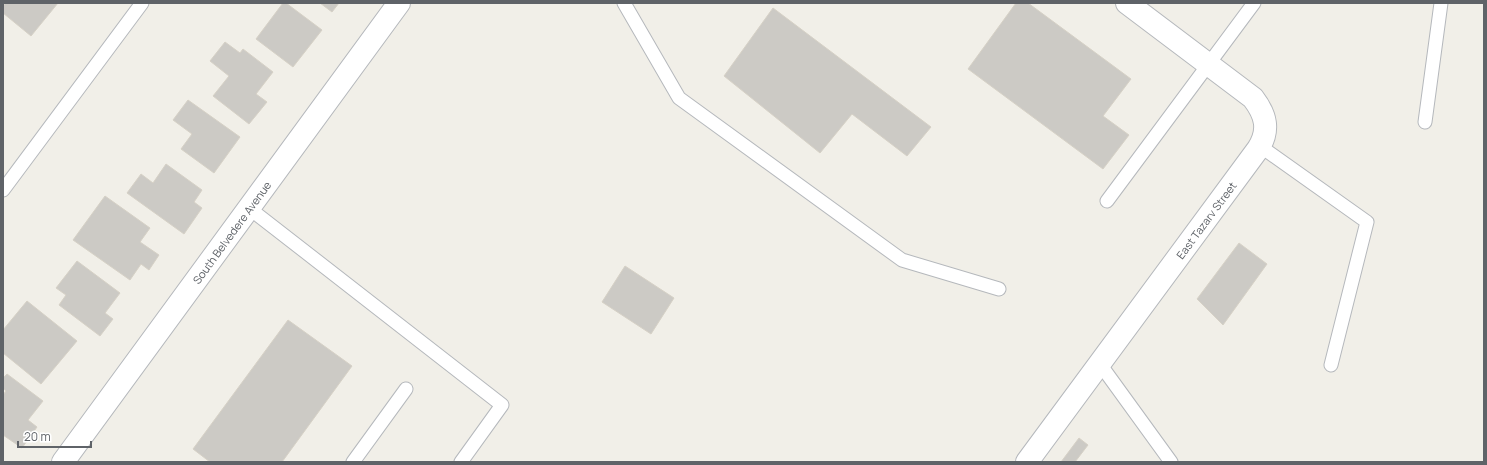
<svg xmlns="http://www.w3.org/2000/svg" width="1487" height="465" font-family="Manrope,sans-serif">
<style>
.building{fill:#cccac5;stroke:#d6d1c6}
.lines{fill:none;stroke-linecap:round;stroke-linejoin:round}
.service-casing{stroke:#b5b8bc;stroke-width:15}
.minor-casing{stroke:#b5b8bc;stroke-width:24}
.service{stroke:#fff;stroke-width:13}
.minor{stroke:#fff;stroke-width:22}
.labels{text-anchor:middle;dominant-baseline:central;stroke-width:3;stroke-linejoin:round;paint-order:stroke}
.street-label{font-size:11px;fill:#5f6368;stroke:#fff}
</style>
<rect width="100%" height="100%" fill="#f1efe8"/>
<path class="building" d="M5 3H58L31 36 3 13V7Z
M283 3H286L322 30 293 67 256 39Z
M320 3H339L332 12Z
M1016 3H1028L1131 79 1103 116 1129 135 1103 169 968 69Z
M773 8 931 127 907 156 852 114 820 153 724 76Z
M225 42 240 53 243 49 273 72 256 94 267 102 249 124 213 96 229 76 210 61Z
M188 100 240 137 214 173 181 149 192 134 173 120Z
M166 164 202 190 194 202 202 208 184 234 127 193 141 174 153 183Z
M105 196 150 228 140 242 159 255 149 270 141 264 130 280 73 240Z
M1239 243 1267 264 1223 325 1197 299Z
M77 261 120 293 105 313 113 319 100 336 59 305 66 295 56 288Z
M625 266 674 298 651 334 602 302Z
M27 301 77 341 41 384 3 353V330Z
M288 320 352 366 282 462H210L193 449Z
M7 374 43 401 28 420 37 427 22 448 3 435V395L6 391 3 388V378Z
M1079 438 1088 445 1075 462H1061Z"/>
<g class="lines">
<g class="service-casing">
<path id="service" d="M624 3 679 98 902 260 999 289
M1425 122 1441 3
M1260 146 1367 222 1331 365
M3 190 142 3
M1107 201 1254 3
M249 208 502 405 461 462
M1100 364 1171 462
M353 462 406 389"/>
</g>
<g class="minor-casing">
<g id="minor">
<path id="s1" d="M63 462 399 3"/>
<path id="s2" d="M1027 462 1258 149C1270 130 1266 115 1253 98L1127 3"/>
</g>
</g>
<use href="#service" class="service"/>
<use href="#minor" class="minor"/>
</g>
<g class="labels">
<g class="street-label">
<text stroke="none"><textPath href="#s2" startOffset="301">East Tazarv Street</textPath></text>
<text stroke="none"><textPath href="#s1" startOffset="285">South Belvedere Avenue</textPath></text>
</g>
</g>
<rect width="1487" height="465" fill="none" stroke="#5f6368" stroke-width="8"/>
<path d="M18 441v6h73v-6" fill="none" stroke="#5f6368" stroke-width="2"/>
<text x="24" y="441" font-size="12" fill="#5f6368" stroke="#ffffff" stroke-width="3" paint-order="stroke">20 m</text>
</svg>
